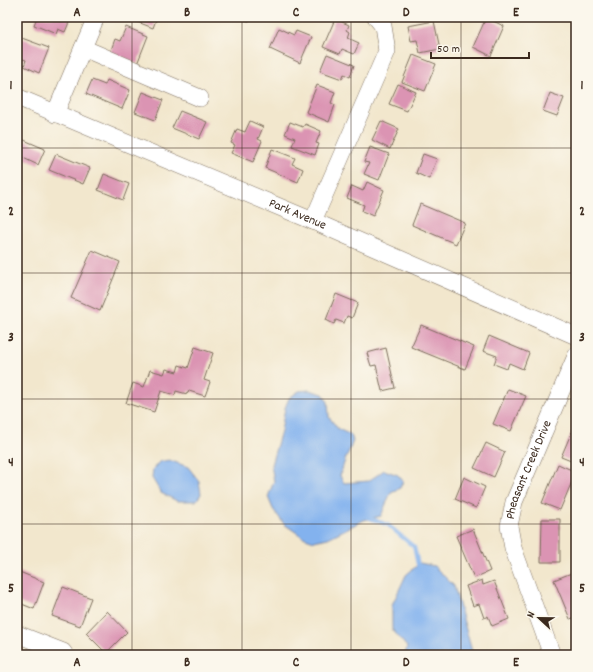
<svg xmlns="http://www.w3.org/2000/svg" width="593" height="672" font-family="Dekko,sans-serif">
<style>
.water{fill:#83b2ee;stroke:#5f6e86}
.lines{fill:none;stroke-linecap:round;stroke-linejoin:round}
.stream{stroke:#83b2ee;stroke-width:4}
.building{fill:#db94b3}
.minor-casing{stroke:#7b6c5b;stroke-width:18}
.minor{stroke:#fff;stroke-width:17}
.grid{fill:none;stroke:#3b2a1e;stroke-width:1;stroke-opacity:0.55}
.labels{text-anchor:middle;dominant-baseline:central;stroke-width:3.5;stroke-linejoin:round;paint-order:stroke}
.street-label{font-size:13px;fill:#3b2a1e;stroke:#fbf7ec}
.neatline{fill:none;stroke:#3b2a1e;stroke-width:1.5}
.grid-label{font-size:13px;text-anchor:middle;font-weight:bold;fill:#3b2a1e}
</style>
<rect width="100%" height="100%" fill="#fbf7ec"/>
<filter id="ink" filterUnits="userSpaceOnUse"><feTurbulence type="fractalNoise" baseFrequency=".025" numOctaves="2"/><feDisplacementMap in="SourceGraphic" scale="8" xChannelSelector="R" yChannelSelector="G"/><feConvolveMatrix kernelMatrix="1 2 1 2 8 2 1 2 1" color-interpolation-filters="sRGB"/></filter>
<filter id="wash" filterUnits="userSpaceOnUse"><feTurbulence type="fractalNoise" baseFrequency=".012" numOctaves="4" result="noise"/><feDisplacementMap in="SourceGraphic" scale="16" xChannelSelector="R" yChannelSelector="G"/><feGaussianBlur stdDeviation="0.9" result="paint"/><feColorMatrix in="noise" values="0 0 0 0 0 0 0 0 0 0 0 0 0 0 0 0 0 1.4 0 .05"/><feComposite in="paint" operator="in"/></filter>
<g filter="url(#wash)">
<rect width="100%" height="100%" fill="#f2e7cd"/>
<path class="water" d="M309 390 323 394 328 402 329 417 338 429 351 435 353 441 344 463 340 476 344 483 369 481 384 470 398 475 403 481 400 488 391 492 381 516 364 520 328 538 314 541 303 537 284 524 273 509 268 497 274 481 271 465 281 431 285 408 289 398 299 391Z
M169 460 188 467 199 481 201 494 196 501H177L161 493 152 478 153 469 159 462Z
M420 563 434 566 454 586 473 655H405L407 647 392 629V605L406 575Z"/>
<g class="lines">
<path class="stream" d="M367 517 388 525 414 547 419 569"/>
</g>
<g id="blocks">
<path class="building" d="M37 17H62L70 20 65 32 58 29 56 34 34 25Z
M131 17H157L153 28 130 19Z
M234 17H250L249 21Z
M486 18 504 26 491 56 473 47Z
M335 19 349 25 347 30 350 32 348 38 359 43 354 54 342 49 340 54 323 47Z
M434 21 440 49 420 53 417 40 411 41 408 26Z
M126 27 148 36 137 64 110 53 115 39 120 41Z
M279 28 294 35 296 31 311 37 300 63 270 49Z
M19 37 49 48 39 73 24 66 26 60 17 57V43Z
M327 54 354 65 350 77 344 74 342 79 320 71Z
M413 55 436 64 425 91 402 82Z
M92 80 105 85 107 80 130 90 122 109 86 94Z
M398 84 416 92 407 111 389 104Z
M317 85 335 92 331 103 335 105 329 122 306 112Z
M143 92 163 100 155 120 135 112Z
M550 93 564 98 557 116 543 111Z
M180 111 207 122 199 139 172 128Z
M250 121 263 127 258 139 262 141 253 162 231 153 235 145 231 143 237 129 245 132Z
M381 121 399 129 390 149 372 140Z
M290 122 303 127 305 124 321 131 316 143 319 144 315 155 292 146 295 138 285 134Z
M17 137 45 149 38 165 17 155Z
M370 147 389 154 379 180 364 174 369 163 364 162Z
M272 149 295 158 292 164 303 169 298 182 265 168Z
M56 154 90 168 83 184 49 170Z
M423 154 437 159 429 179 416 173Z
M104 174 129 184 123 200 98 190Z
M367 182 384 190 373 216 362 211 364 205 347 198 352 186 363 191Z
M420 204 465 223 456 244 412 225Z
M92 250 120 262 100 311 71 298Z
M336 294 358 303 352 318 347 316 344 323 336 320 334 324 326 320Z
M421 325 474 347 465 369 411 347Z
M489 336 529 353 523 369 509 363 507 369 494 364 497 356 483 351Z
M195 347 213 353 204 380 210 382 205 396 189 391 187 394 176 391 175 395 161 391 154 412 126 403 133 383 144 387 150 370 164 374 166 369 177 372 179 365 188 368Z
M386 348 395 388 382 391 376 365 371 366 367 353Z
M508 389 526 396 511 431 493 424Z
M576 422V463L561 457Z
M486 443 505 452 494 477 474 468Z
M558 464 576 472 560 510 542 503Z
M464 477 485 487 476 508 455 499Z
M542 519H560V562H541Z
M473 529 490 571 474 578 456 536Z
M17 571 44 582 34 609 17 602Z
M574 572 576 576V617L570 619 554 580Z
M482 580 483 585 494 581 509 619 492 626 488 616 484 618 479 604 473 606 466 586Z
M63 587 91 598 80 626 52 616Z
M107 611 127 632 106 653 86 633Z"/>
</g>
</g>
<g filter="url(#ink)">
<use href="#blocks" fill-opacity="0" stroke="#7b6c5b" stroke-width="1"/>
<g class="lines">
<g class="minor-casing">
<g id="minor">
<path d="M83 48 200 98"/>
<path id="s1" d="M17 97 313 221 576 336"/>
<path d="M55 114 96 17"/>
<path d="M313 221 387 51 383 26 376 17"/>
<path d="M17 634 63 652 65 655"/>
<path id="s2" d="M552 655 513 548 509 526 514 502 576 356"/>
</g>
</g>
<use href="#minor" class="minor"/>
</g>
</g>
<path class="grid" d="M132 17V655M242 17V655M351 17V655M461 17V655M17 148H576M17 273H576M17 399H576M17 524H576"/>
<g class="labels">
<g class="street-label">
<text stroke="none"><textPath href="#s1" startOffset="304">Park Avenue</textPath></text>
<text stroke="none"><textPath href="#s2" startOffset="196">Pheasant Creek Drive</textPath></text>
</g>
</g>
<rect width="593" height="672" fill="none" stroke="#fbf7ec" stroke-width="44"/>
<g transform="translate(539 618) rotate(292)" stroke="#fbf7ec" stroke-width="3" paint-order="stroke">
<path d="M0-3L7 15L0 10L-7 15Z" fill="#3b2a1e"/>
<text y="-6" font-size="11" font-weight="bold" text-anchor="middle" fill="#3b2a1e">N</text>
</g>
<path d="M431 52v6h98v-6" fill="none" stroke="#3b2a1e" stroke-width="2"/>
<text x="437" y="52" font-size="12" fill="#3b2a1e" stroke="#fbf7ec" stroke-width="3" paint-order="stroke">50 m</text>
<rect x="22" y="22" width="549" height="628" class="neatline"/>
<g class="grid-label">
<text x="77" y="16">A</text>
<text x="187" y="16">B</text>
<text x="296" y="16">C</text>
<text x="406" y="16">D</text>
<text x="516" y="16">E</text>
<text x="11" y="89">1</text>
<text x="582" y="89">1</text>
<text x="11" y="215">2</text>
<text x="582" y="215">2</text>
<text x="11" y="341">3</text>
<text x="582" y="341">3</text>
<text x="11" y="466">4</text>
<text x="582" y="466">4</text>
<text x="11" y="592">5</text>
<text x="582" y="592">5</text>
<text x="77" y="666">A</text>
<text x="187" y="666">B</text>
<text x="296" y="666">C</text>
<text x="406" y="666">D</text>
<text x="516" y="666">E</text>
</g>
</svg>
